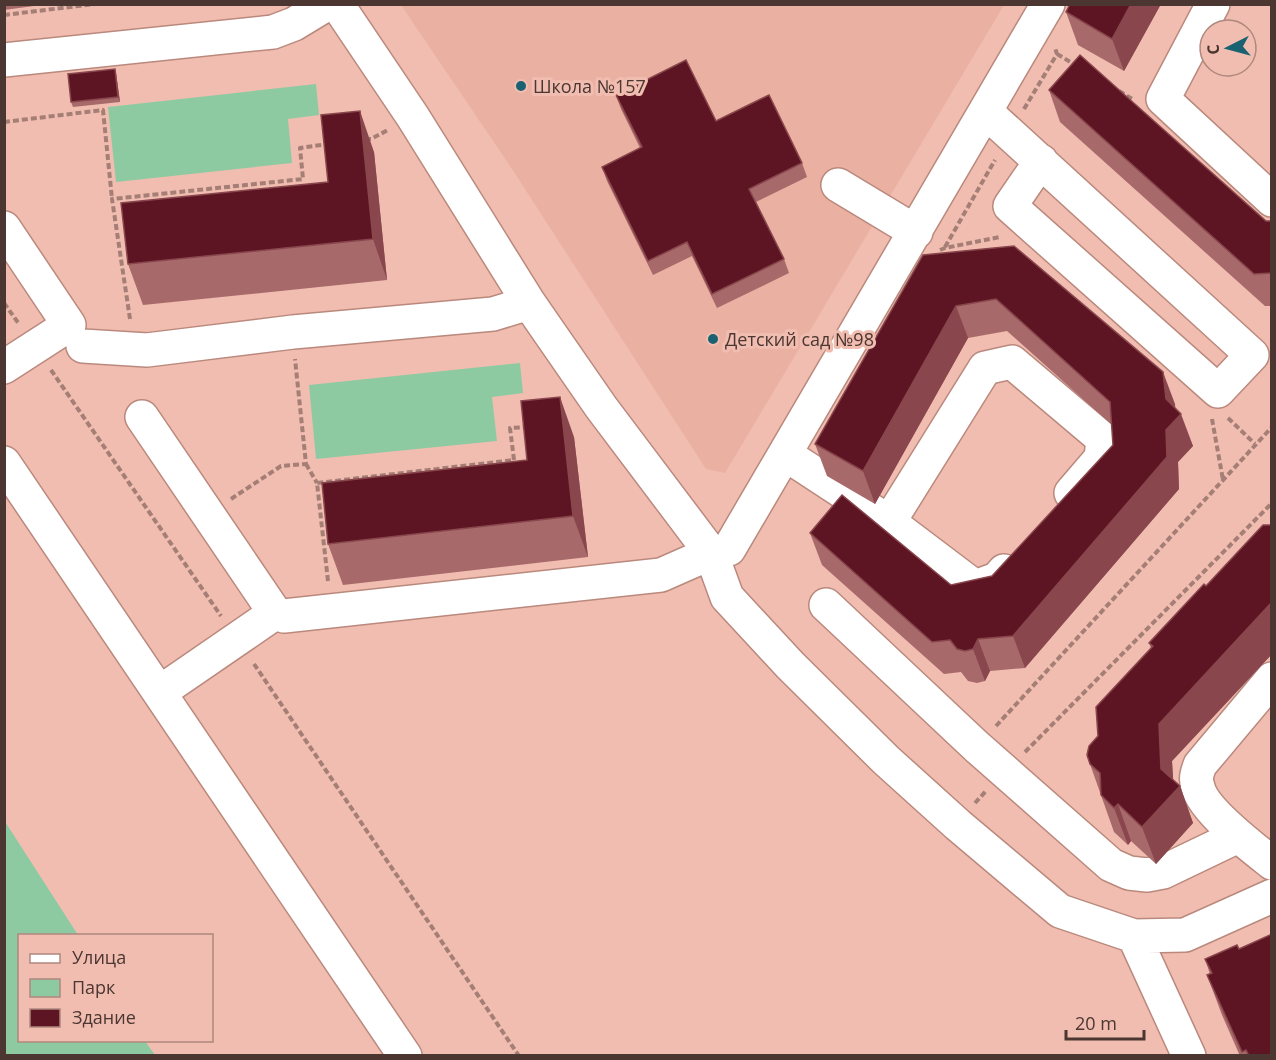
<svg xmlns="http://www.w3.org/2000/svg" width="1276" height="1060" font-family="'Open Sans',sans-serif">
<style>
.built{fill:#eab0a1}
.green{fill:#8ecaa1}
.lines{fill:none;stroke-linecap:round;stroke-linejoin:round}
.minor-casing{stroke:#ba897d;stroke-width:36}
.path{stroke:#a57f76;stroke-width:4;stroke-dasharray:6 3;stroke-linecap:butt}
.minor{stroke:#fff;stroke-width:33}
.wall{fill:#a7696a}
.shaded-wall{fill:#89474d}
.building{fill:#5d1523;stroke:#89474d;stroke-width:1.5}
.poi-dot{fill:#1a6271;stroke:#f1bdb0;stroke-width:2}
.labels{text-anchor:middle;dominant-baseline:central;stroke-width:6;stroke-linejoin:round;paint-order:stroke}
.poi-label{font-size:18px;fill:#4b3631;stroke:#f1bdb0;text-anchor:start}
</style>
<rect width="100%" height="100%" fill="#f1bdb0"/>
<path class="built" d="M401 5H1004L725 473 706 469 512 169Z"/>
<path class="green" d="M316 84 319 115 288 119 292 163 116 182 108 107Z
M520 363 523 393 492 397 497 441 316 459 309 385Z
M4 820 78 935 20 936V1040L145 1041 155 1055H5Z"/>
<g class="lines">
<g class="minor-casing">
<path id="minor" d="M337 4 413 117 529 303 601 407 711 553 727 597 790 665 886 760 958 825 1060 911 1134 936 1185 935 1272 896
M1213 4 1163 99 1272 200
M4 60 273 32 294 24 327 4
M986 112 1252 355 1218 391 1010 206 1041 161
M838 185 916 232
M4 228 69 325 4 367
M83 346 147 350 293 332 493 314 529 303
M142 417 275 613 160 692
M785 454 889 522 975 587 997 579 1004 571
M4 463 405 1056
M889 522 985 368 1012 362 1103 439 1101 458 1071 493
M826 605 977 747 1111 865 1129 873 1147 875 1163 872 1238 836
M275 613 284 616 661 575 711 553 729 549 1048 4
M1272 679 1200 765C1197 773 1195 779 1198 787 1203 810 1253 848 1272 863
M1134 936 1189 1056"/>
</g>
<path class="path" d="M4 15 95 4
M1057 54 1077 66
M1119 91 1134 100
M1024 109 1057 54 1055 48
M4 122 103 110 112 199
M365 139H371L388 130
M945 247 995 160
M940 250 945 248 1000 237
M4 303 19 324
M130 319 112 199 303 179 300 148 328 144
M51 370 221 616
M1228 418 1255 444
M1212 419 1223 480
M306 464 317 483
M231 499 281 466 306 464 295 359
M328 581 317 483 514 460 510 428 527 427
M254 664 519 1056
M996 726 1272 427
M1025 752 1272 503
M975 803 986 791"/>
<use href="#minor" class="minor"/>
</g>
<path class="wall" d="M4 4H49L4 10Z
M1161 4 1124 71 1078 45 1066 12Z
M116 73 120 102 73 107 71 102Z
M1049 90 1266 221H1272V306H1265L1060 122Z
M616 95 716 121 802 163 807 177 756 202 784 259 789 273 717 308 692 256 653 275 607 181 602 167 640 148 621 109Z
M374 152 387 280 143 305 128 264 328 182Z
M923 255 1175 404V408L1193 446 1178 462 1179 489 1025 668 990 671 985 681 977 683 968 681 961 672 944 674 822 565 810 533 951 585 992 576 1113 445 1112 425 1007 331 968 338 875 504 827 476 815 444Z
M574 437 588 557 343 585 328 544 527 460Z
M1272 525V654L1172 761 1173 781 1180 786 1193 823 1156 864 1131 841 1128 845 1114 832 1090 764 1098 736 1151 648 1149 643 1206 586Z
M1205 959 1272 1056H1240L1222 1015 1207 975 1210 974Z"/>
<path class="shaded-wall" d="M1131 4H1161L1124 71 1112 39Z
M115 69 116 73 120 102 118 97Z
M360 111 374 152 387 280 373 239Z
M956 306 968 338 875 504 863 471Z
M1163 372 1175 404 1176 419 1181 414 1193 446 1178 462 1179 489 1025 668 1013 636 1166 430V399Z
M560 397 574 437 588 557 573 516Z
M1272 602V654L1172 761 1174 792 1180 786 1193 823 1156 864 1142 827 1159 724Z
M978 639 990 671 985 681 973 649Z
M1118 804 1131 841 1128 845 1114 808Z"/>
<path class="building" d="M1070 4H1131L1112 39 1066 12Z
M1080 55 1266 221H1272V273L1254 274 1049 90Z
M686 60 716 121 769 95 802 163 749 189 784 259 712 294 687 242 648 261 602 167 642 147 616 95Z
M115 69 118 97 71 102 68 74Z
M360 111 373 239 128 264 121 203 328 182 321 115Z
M1014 246 1163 372 1166 399 1181 414 1166 430 1167 457 1013 636 978 639 973 649 965 651 957 649 950 640 932 642 810 533 842 495 951 585 992 576 1113 445 1110 402 996 299 956 306 863 471 815 444 923 255Z
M560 397 573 516 328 544 322 483 527 460 521 401Z
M1263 525H1272V602L1159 724 1161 769 1180 786 1142 827 1118 804 1114 808 1101 795 1100 773 1090 764 1087 755 1089 746 1098 736 1096 707 1153 646 1149 643 1204 584 1206 586Z
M1272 934V1056H1249L1246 1050 1242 1052 1207 975 1212 973 1205 959 1237 945 1239 949Z"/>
<g class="poi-dot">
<circle cx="521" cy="86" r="6"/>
<circle cx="713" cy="339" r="6"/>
</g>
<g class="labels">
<g class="poi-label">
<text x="533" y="86">Школа №157</text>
<text x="725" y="339">Детский сад №98</text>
</g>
</g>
<rect width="1276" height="1060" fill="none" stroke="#4b3631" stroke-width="12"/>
<rect x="18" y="934" width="195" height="108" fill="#f1bdb0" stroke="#af877d" stroke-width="1.5"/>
<rect x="30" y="954" width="30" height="9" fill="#ffffff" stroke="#af877d" stroke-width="1.5"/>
<text x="72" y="964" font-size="18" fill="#4b3631">Улица</text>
<rect x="30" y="979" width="30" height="18" fill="#8ecaa1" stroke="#af877d" stroke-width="1.5"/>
<text x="72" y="994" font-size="18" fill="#4b3631">Парк</text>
<rect x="30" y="1009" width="30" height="18" fill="#5d1523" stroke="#af877d" stroke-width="1.5"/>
<text x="72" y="1024" font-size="18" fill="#4b3631">Здание</text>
<g transform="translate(1228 48) rotate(264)"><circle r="28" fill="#f1bdb0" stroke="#af877d" stroke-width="1.5"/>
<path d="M0-4.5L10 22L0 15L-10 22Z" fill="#1a6271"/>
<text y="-9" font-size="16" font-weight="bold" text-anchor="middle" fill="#4b3631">С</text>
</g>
<path d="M1066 1030v9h78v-9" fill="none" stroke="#4b3631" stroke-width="3"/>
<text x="1075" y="1030" font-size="18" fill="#4b3631" stroke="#f1bdb0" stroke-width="4.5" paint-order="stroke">20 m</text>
</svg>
